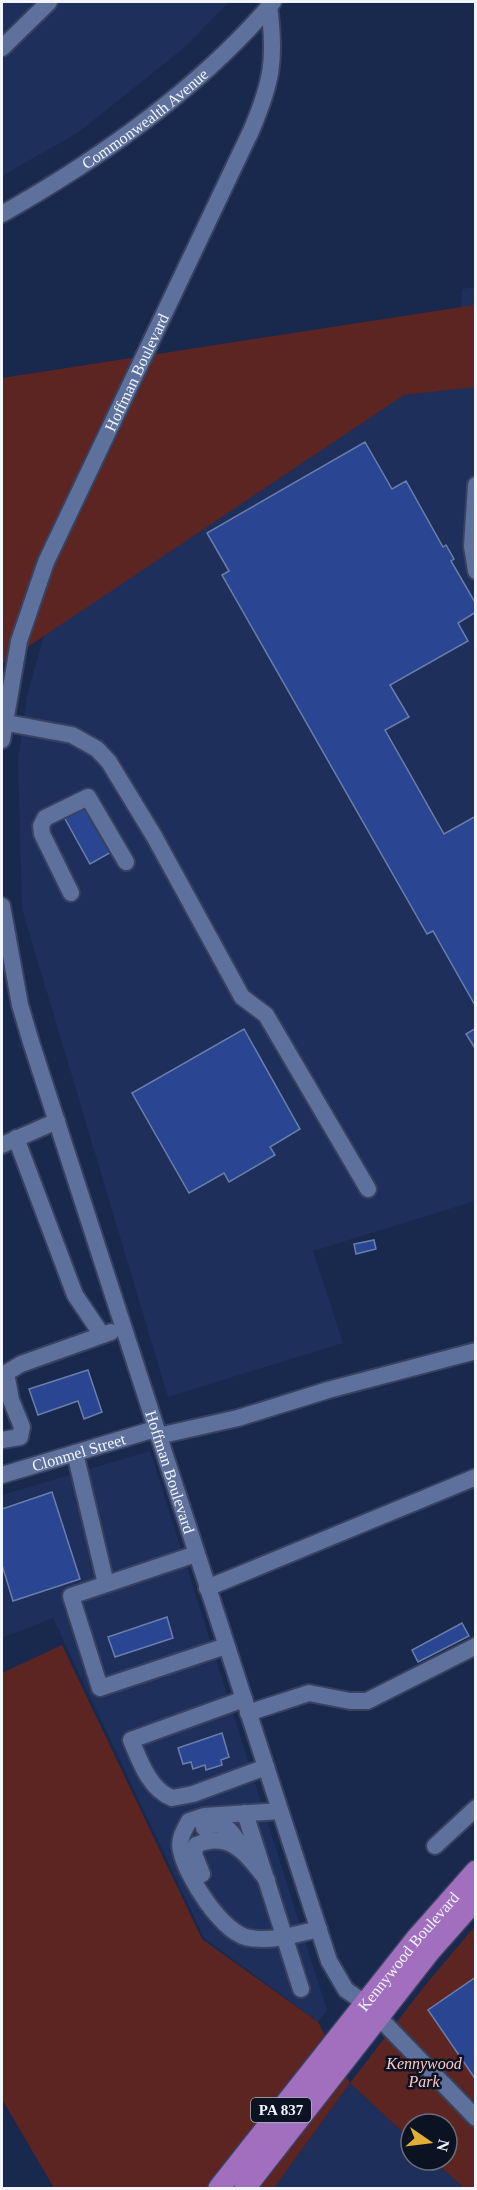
<svg xmlns="http://www.w3.org/2000/svg" width="477" height="2190" font-family="'Times New Roman',serif">
<style>
.built{fill:#1e2f5b}
.green{fill:#5d2522}
.building{fill:#2a4692;stroke:#6a7eab;stroke-width:1.5}
.lines{fill:none;stroke-linecap:round;stroke-linejoin:round}
.minor-casing{stroke:#38415f;stroke-width:20}
.major-casing{stroke:#38415f;stroke-width:24}
.minor{stroke:#5e719c;stroke-width:16}
.major{stroke:#a26ebe;stroke-width:21}
.labels{text-anchor:middle;dominant-baseline:central;stroke-width:5;stroke-linejoin:round;paint-order:stroke}
.shield{fill:#0b1222;stroke:#abb1bd;stroke-width:1.5}
.shield-label{font-size:15px;font-weight:bold;fill:#f0f5ff}
.street-label{font-size:16px;fill:#f0f5ff;stroke:#0b1222}
.park-label{font-size:16px;font-style:italic;fill:#ffc8c2;stroke:#0b1222}
</style>
<rect width="100%" height="100%" fill="#19284d"/>
<path class="built" d="M2 2H229L184 48 79 132 2 176Z
M475 287V1201L313 1251 343 1343 168 1397 22 909 18 760 27 696 57 588 458 365 462 289Z
M150 1451 327 2010 318 2022 204 1938 53 1618 2 1638V1495Z
M350 2083 411 2140V2160H433L464 2188H274Z"/>
<path class="green" d="M475 305V387L404 395 2 664V378Z
M62 1645 202 1939 318 2022 350 2083 423 1988 475 1926V2188H464L433 2160H447V2124H411V2140L350 2083 274 2188H54L2 2099V1673Z"/>
<path class="building" d="M365 442 392 489 406 481 443 547 446 545 454 559 451 561 476 604V612L458 623 468 641 390 685 409 717 385 730 444 834 476 816V1007L433 931 427 934 222 575 229 571 207 533Z
M89 803 115 850 90 864 64 817Z
M476 1028V1050L466 1034Z
M244 1029 300 1129 270 1147 275 1155 229 1182 224 1173 189 1193 132 1093Z
M374 1240 376 1249 356 1254 354 1244Z
M88 1370 102 1412 84 1419 78 1401 38 1415 29 1389Z
M52 1492 80 1579 13 1601 2 1565V1509Z
M167 1617 173 1638 115 1657 108 1637Z
M462 1623 469 1636 418 1662 412 1650Z
M222 1733 229 1757 221 1760 222 1765 206 1770 205 1765 193 1769 191 1762 183 1764 178 1748Z
M476 1977V2080L428 2010Z"/>
<g class="lines">
<g class="minor-casing">
<g id="minor">
<path d="M2 48 49 2"/>
<path id="s1" d="M2 214C101 158 199 89 273 2"/>
<path d="M476 485 472 546 476 571"/>
<path d="M2 722 72 735 97 749 109 762 154 836 242 997 266 1015 368 1189"/>
<path id="s2" d="M2 740 19 641 46 562 251 131C272 82 276 59 269 6"/>
<path d="M71 893 42 834 41 826 45 818 88 797 126 862"/>
<path id="s3" d="M2 906 20 1005 31 1042 329 1961 346 1990 365 2003 476 2118"/>
<path d="M16 1138 75 1295 102 1335"/>
<path d="M2 1145 57 1121"/>
<path d="M158 1436 238 1418 328 1390 476 1351"/>
<path d="M2 1440 20 1437 22 1427 11 1400 6 1373 21 1364 111 1332"/>
<path d="M75 1453 106 1584"/>
<path id="s4" d="M2 1475 155 1429"/>
<path d="M196 1554 71 1596 100 1688 226 1646"/>
<path d="M207 1588 476 1477"/>
<path d="M244 1699 131 1740C140 1761 149 1789 172 1798L193 1794 266 1767"/>
<path d="M248 1713 309 1693 350 1701H367L476 1646"/>
<path d="M280 1811 204 1816 189 1821C184 1831 178 1839 181 1851 186 1876 223 1935 250 1938 273 1942 297 1934 319 1929"/>
<path d="M245 1813 301 1989"/>
<path d="M204 1828C224 1817 233 1833 243 1849"/>
<path d="M435 1846 476 1808"/>
<path d="M202 1874 194 1854 196 1845C231 1830 247 1855 267 1880"/>
</g>
</g>
<g class="major-casing">
<g id="major">
<path id="s5" d="M219 2188 416 1939 476 1871"/>
<path d="M245 2188 430 1951 476 1899"/>
</g>
</g>
<use href="#minor" class="minor"/>
<use href="#major" class="major"/>
</g>
<g class="labels">
<rect class="shield" x="251" y="2098" width="60" height="24" rx="4.5"/>
<g class="shield-label">
<text x="281" y="2110">PA 837</text>
</g>
<g class="street-label">
<text stroke="none"><textPath href="#s1" startOffset="172">Commonwealth Avenue</textPath></text>
<text stroke="none"><textPath href="#s2" startOffset="394">Hoffman Boulevard</textPath></text>
<text stroke="none"><textPath href="#s4" startOffset="80">Clonmel Street</textPath></text>
<text stroke="none"><textPath href="#s3" startOffset="591">Hoffman Boulevard</textPath></text>
<text stroke="none"><textPath href="#s5" startOffset="303">Kennywood Boulevard</textPath></text>
</g>
<g class="park-label">
<text x="424" y="2063">Kennywood<tspan x="424" dy="18">Park</tspan></text>
</g>
</g>
<rect width="477" height="2190" fill="none" stroke="#f0f5ff" stroke-width="6"/>
<g transform="translate(429 2142) rotate(104)"><circle r="28" fill="#0b1222" stroke="#676d7a" stroke-width="1.5"/>
<path d="M0-4.5L10 22L0 15L-10 22Z" fill="#e1af34"/>
<text y="-9" font-size="16" font-weight="bold" text-anchor="middle" fill="#f0f5ff">N</text>
</g>
</svg>
